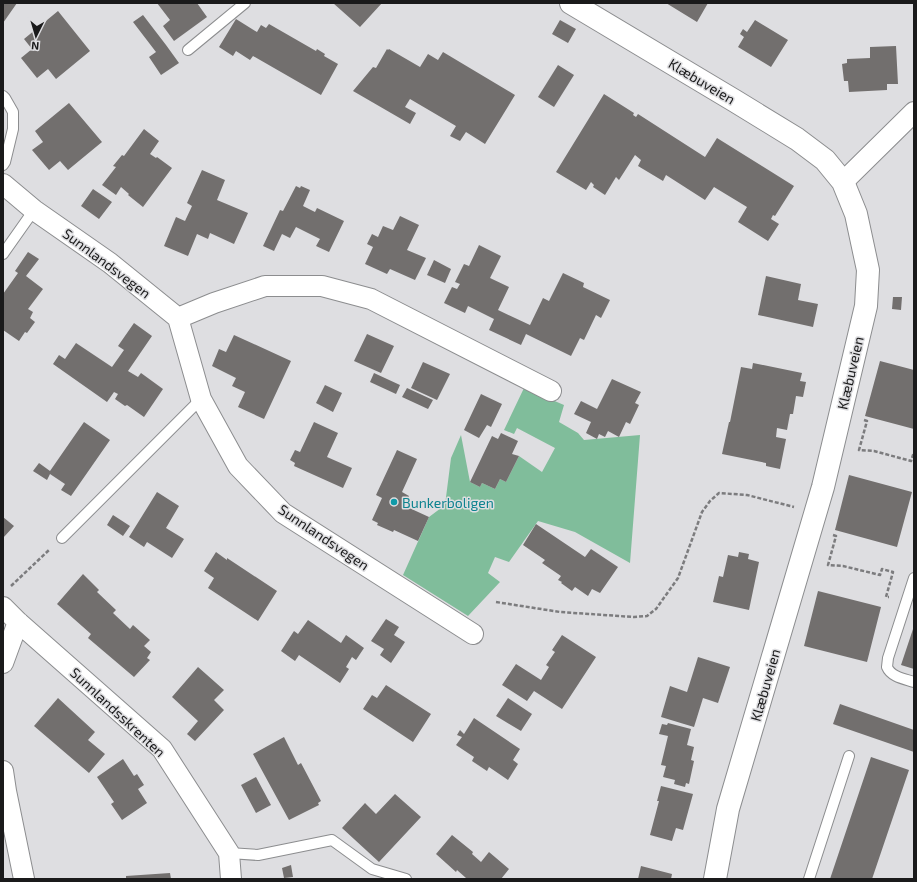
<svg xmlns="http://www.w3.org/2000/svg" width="917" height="882" font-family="'Exo 2',sans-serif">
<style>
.green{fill:#80bd9b}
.building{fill:#726f6e}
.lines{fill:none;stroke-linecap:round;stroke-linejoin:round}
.lane-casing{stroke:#8c8d8f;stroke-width:12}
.street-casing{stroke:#8c8d8f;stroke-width:22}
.secondary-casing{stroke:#8c8d8f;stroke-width:24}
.path{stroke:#7c7c7e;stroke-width:2.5;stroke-dasharray:4 2;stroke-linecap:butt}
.lane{stroke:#fff;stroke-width:10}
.street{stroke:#fff;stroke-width:20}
.secondary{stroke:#fff;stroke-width:22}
.culture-dot{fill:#0f9aa8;stroke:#dedee1;stroke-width:1.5}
.labels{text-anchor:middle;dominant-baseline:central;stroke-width:3;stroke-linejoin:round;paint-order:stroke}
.street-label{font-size:14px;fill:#1a1a1b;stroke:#dedee1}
.culture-label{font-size:14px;fill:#0d838f;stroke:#dedee1;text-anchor:start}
</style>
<rect width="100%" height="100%" fill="#dedee1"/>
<path class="green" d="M524 388 564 405 559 422 578 433 584 440 640 435 630 563 575 532 538 521 509 562 495 557 488 573 500 582 468 616 403 575 429 517 445 505 451 458 461 435 470 482 480 487 482 483 495 489 500 479 506 482 519 456 542 472 555 448 517 428 514 434 504 430Z"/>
<path class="building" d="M3 3H17L3 23Z
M157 3H197L207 17 174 41 163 26 170 20Z
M333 3H382L360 27Z
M666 3H708L697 22Z
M58 11 90 51 56 79 48 69 37 78 21 58 32 49 24 39Z
M143 15 166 45 161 49 166 45 179 63 161 75 149 57 156 52 133 22Z
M236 19 257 32 261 25 266 28 269 24 316 51 317 49 325 54 324 56 338 64 321 95 253 56 250 60 236 51 233 56 219 47Z
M560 20 576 29 568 43 552 34Z
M755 20 788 40 771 67 738 47 744 37 740 34 743 29 747 32Z
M896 46 898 84H887V90L849 92 848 81H844L842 64 847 63V59L870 58V47Z
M387 49 388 50 389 49 420 67 428 54 438 60 443 52 515 95 485 144 466 132 460 141 450 136 456 126 410 99 405 107 416 113 410 124 353 91 373 67 376 68Z
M558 65 574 75 554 107 538 97Z
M604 94 634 113 633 115 636 117 638 114 705 157 717 138 794 186 775 216 773 215 771 219 779 224 768 241 738 222 747 207 714 187 705 200 666 175 663 181 638 166 641 160 635 155 619 180 616 177 605 195 593 187 594 185 591 182 586 190 556 172Z
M69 103 102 142 68 170 60 161 49 170 32 150 43 142 35 131Z
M144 129 159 141 150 154 156 158 157 157 172 168 143 207 128 195 129 194 121 187 116 195 102 185 116 167 113 166 122 155 124 156Z
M202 170 225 180 217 200 248 213 234 244 210 233 208 239 197 234 188 256 164 246 176 217 185 221 192 206 187 203Z
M296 186 300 188 301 186 310 190 303 206 315 212 317 208 344 221 329 252 316 246 320 239 296 227 290 238 282 234 274 251 263 246 280 210 283 211Z
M93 189 112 202 99 219 81 206Z
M400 216 419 225 407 250 426 258 415 280 390 269 387 274 365 264 373 247 367 244 372 234 378 237 383 226 393 230Z
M479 245 501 256 490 278 509 287 498 310 530 325 543 298 549 301 563 273 584 283 583 287 610 300 601 318 596 315 584 340 580 338 571 356 526 334 521 345 489 330 494 319 468 306 465 313 444 303 452 287 457 289 460 284 455 282 464 264 469 266Z
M28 252 39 259 26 276 43 289 28 309 33 312 30 318 35 322 27 333 25 332 19 341 3 330V294L18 273 15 271Z
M434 260 451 269 445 283 427 275Z
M766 276 801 284 798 300 818 304 813 327 758 315Z
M893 297H902L901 310 892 309Z
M134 323 152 336 128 371 138 377 141 373 163 389 144 417 127 405 125 406 115 399 118 394 114 392 107 402 53 364 59 355 65 359 76 343 112 367 124 350 118 346Z
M367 334 394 346 381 373 354 361Z
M234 335 291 361 264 419 238 407 245 392 232 386 236 378 212 366 219 349 226 352Z
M880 361 914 370V429L865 416Z
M423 362 450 374 437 400 411 388Z
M753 363 802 373 800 381 806 382 803 397 796 396 793 414H790L787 430 777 428 776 437 786 439 780 469 766 466V463L722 454 729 422H730L741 367 752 369Z
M374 373 400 385 396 394 370 382Z
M612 379 641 392 635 403 639 405 630 424 626 422 619 437 608 431 605 437 599 434 597 439 586 433 591 422 574 414 581 401 597 409Z
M325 385 342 393 333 412 316 403Z
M407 388 433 400 428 409 402 397Z
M481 394 502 404 491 427 487 425 479 438 464 430Z
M84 422 110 440 71 496 61 490 65 484 50 474 47 480 33 471 39 463 50 471Z
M314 422 338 433 327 457 352 468 343 488 294 466 295 463 290 460 295 450 300 452Z
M501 433 518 441 512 454 519 456 506 482 500 479 495 489 482 483 480 487 470 482 492 436 498 439Z
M397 450 417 459 402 492 409 496 405 506 429 517 418 541 394 530 393 532 377 525 378 523 372 520 382 498 376 495Z
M849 475 912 492 897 547 835 530Z
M157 492 179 506 166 528 184 539 172 558 147 542 144 547 129 537Z
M113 515 130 526 123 536 107 525Z
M3 517 14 526 3 538Z
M536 524 585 557 591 549 618 567 600 593 592 589 588 596 575 587 572 591 561 583 562 582 558 580 561 576 542 563 545 560 523 545Z
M216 552 227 560V558L277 591 258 621 208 588 214 578 204 571Z
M739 552 749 554 748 559 759 562 749 610 713 602 719 576 723 577 728 555 738 557Z
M83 574 99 590 97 592 116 610 113 613 130 629 133 625 150 640 144 646 151 652 147 658 150 660 134 677 88 638 91 634 57 604Z
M818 591 881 607 867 662 804 646Z
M386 619 399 627 394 635 405 642 391 663 380 655 384 649 371 641Z
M308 620 341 643 346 635 364 648 356 660 352 657 346 667 349 669 340 683 299 655 295 661 281 651 294 631 298 634Z
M914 626V669L901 665Z
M562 635 596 657 562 709 534 691 527 701 502 685 516 664 541 680 549 667 546 665 555 652 552 650Z
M698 657 730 667 718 703 703 698 694 727 661 717 670 686 687 692Z
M198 667 224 690 214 700 224 710 195 741 187 734 198 721 172 697Z
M386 685 431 714 413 742 363 709 372 695 377 698Z
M58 698 95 732 88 740 105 754 89 773 34 726Z
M508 698 532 714 521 731 496 716Z
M840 704 914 730V752L833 724Z
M474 718 520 749 513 760 518 764 508 780 489 767 487 771 472 761 474 757 456 745 462 737 457 735 460 730 464 734Z
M668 723 691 729 687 745 694 747 691 760 694 761 689 784 686 783 685 787 674 784 675 780 663 777 666 766 661 765 668 736 659 734 662 724 667 725Z
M284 737 298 765 301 763 321 801 318 803 319 805 289 820 253 754Z
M871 757 909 770 872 879H830Z
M123 759 134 776 137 774 144 785 138 789 147 803 122 820 111 804 114 802 97 777Z
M256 777 271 805 256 813 241 785Z
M661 786 693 794 683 830 676 828 672 841 650 835 659 801H657Z
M395 794 421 817 379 862 342 828 365 803 376 814Z
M452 835 473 852 472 854 481 862 489 852 509 869 501 879H466V878L457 870 456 872 436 854Z
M291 865 293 877 284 878 282 868Z
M641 866 672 874 671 879H638Z
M170 873 171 879H126V876Z"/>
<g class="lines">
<g class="lane-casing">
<path id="lane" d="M188 50 245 3
M3 96 5 98 13 112V129L5 162 3 165
M3 254 34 210
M62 538 201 399
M914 578 888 658 887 667C891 677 905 679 914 682
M229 853 258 855 332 840 372 869 406 879
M809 879 849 756"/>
</g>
<g class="street-casing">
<path id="street" d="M843 182 914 112
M3 184 34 210 110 263 178 318 201 399 238 466 283 513 473 634
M178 318 214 303 265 286H322L371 299 551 391
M3 607 18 622 162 749 229 853 231 879
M3 663 18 622
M3 771 6 791 24 879"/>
</g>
<g class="secondary-casing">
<path id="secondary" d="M571 3 735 101 797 139 825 160 843 182 856 214 868 270 866 306 823 487 728 809 715 879"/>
</g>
<path class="path" d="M864 420 867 421 859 450 874 451 911 461 913 455H914
M833 535 836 536 828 565 843 566 880 575 882 569 893 572 886 597H889
M11 586 49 550
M496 602 560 612 634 617 647 616 656 609 678 578 702 512 710 501 719 493 747 495 794 507"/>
<use href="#lane" class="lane"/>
<use href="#street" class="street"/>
<use href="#secondary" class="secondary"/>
</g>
<circle class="culture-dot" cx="394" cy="502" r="4"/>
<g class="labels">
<g class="street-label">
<text transform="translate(702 81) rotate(31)">Klæbuveien</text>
<text transform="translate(107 263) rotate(37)">Sunnlandsvegen</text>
<text transform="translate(850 373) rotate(-77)">Klæbuveien</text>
<text transform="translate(324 537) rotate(34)">Sunnlandsvegen</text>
<text transform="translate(765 685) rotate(-74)">Klæbuveien</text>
<text transform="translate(118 712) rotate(43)">Sunnlandsskrenten</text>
</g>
<g class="culture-label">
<text x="402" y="502">Bunkerboligen</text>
</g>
</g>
<rect width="917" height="882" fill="none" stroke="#1a1a1b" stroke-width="8"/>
<g transform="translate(36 36) rotate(185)" stroke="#dedee1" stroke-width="3" paint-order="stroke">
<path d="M0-3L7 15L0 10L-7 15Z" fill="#1a1a1b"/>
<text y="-6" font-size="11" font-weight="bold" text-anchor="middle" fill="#1a1a1b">N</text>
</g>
</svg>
